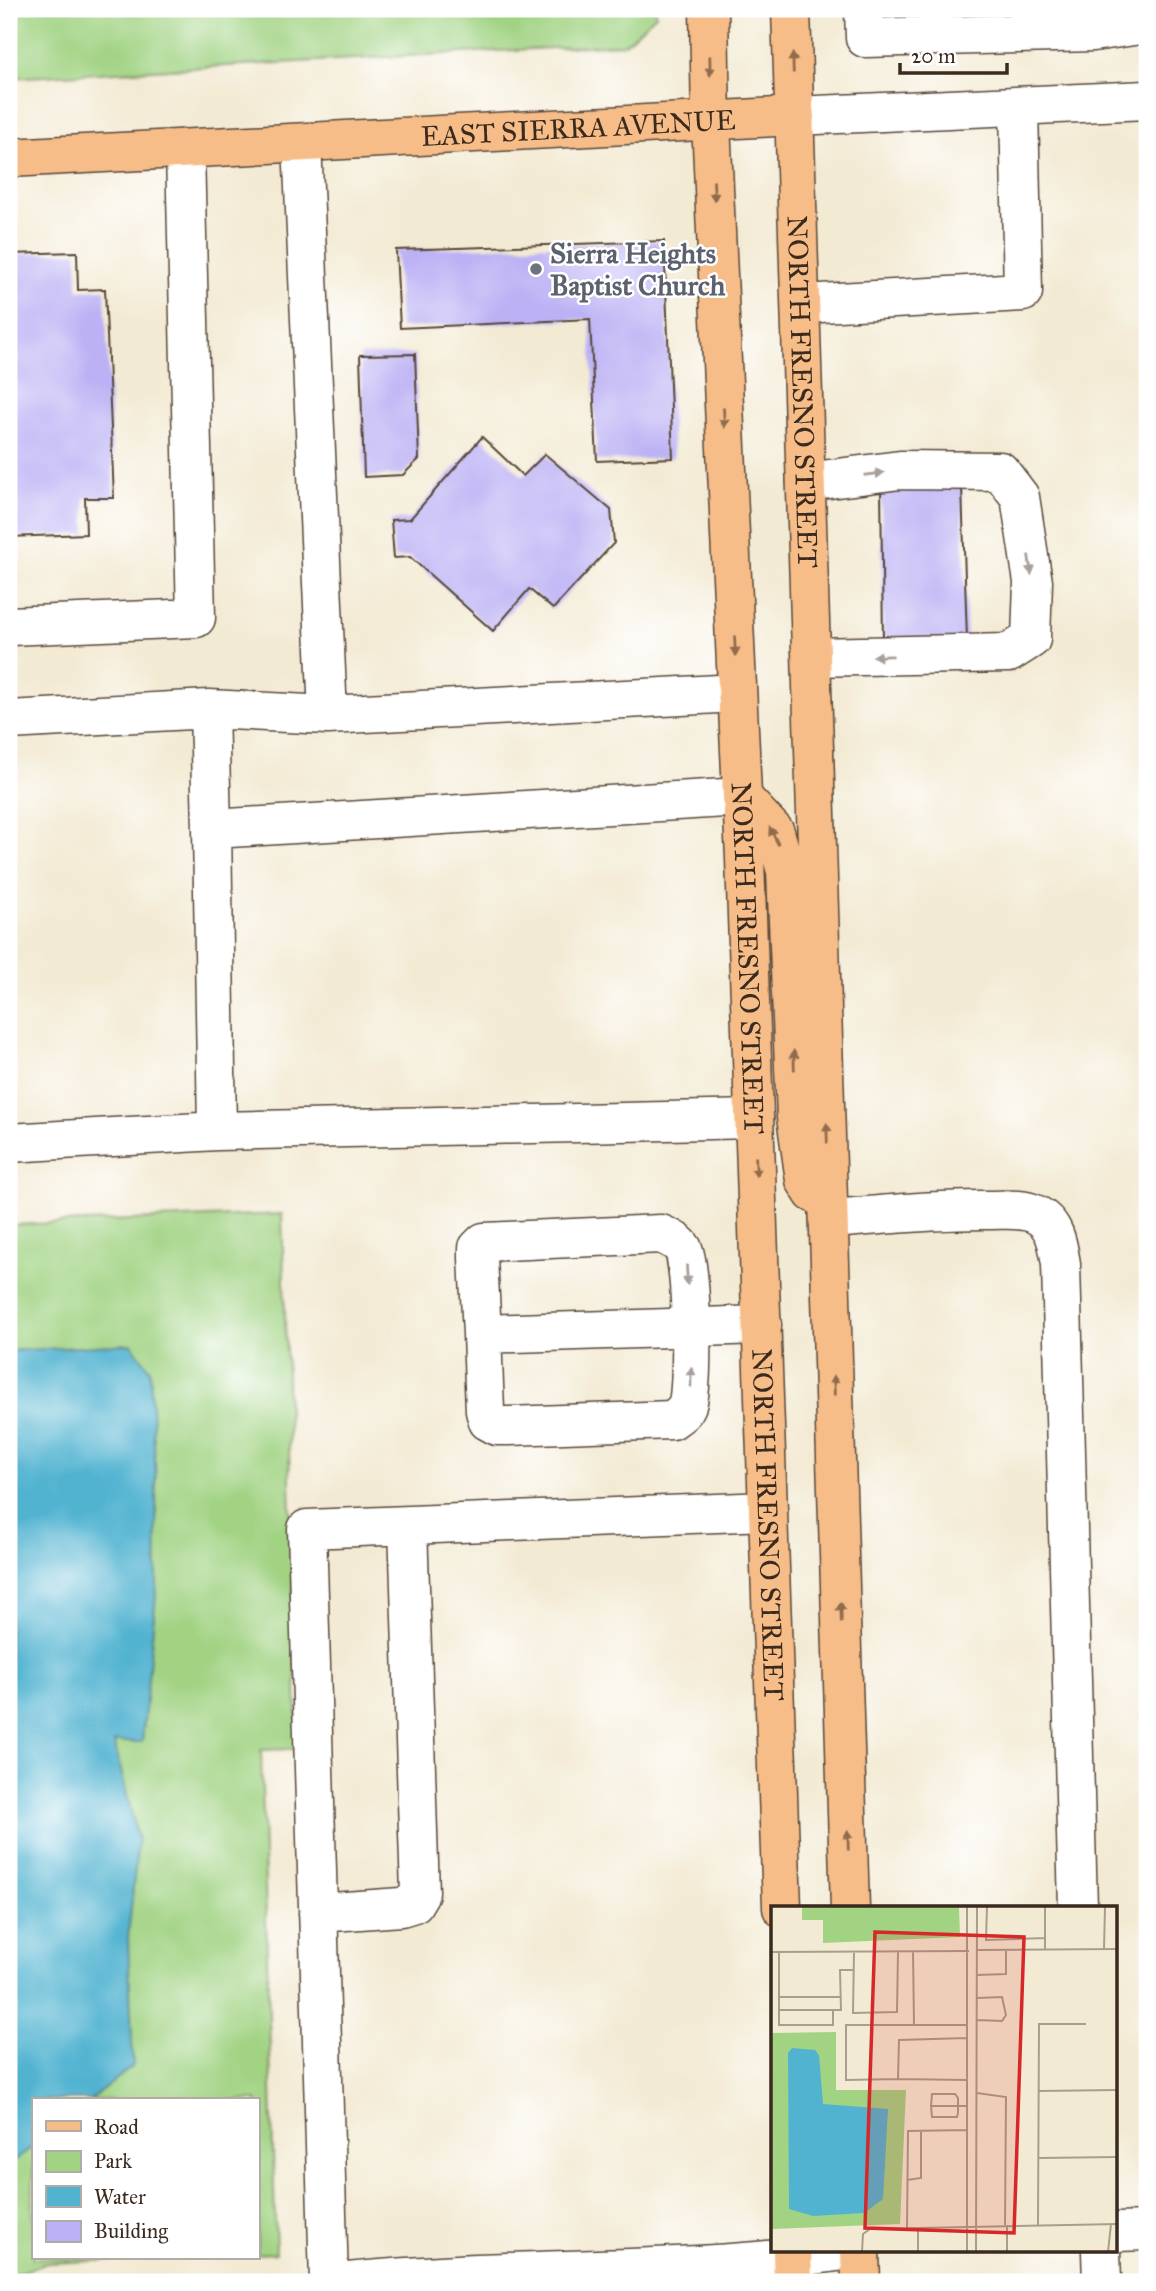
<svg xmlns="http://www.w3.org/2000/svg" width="1156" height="2291" font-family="'IM FELL Great Primer',serif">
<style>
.green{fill:#a1d383;stroke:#6e7e50;stroke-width:2}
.water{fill:#51b3d0;stroke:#466e77;stroke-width:2}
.building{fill:#bbb1f4}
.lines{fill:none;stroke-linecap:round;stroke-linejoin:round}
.minor-casing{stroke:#574739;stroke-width:41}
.major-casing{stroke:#574739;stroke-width:41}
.minor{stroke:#fff;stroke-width:38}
.major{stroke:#f7bd88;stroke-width:38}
.oneway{fill:#906c4e}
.oneway2{fill:#a79f9a}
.worship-dot{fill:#6b7280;stroke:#fff;stroke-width:2.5}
.labels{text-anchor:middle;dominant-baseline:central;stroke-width:5;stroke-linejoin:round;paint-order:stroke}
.street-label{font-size:28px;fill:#3b2a1e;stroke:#fff}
.worship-label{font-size:28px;font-weight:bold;fill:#5b616d;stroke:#fff;text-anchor:start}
.inset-road{fill:none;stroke:#a99d8b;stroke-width:2}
.view{fill:#d62828;fill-opacity:0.15;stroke:#d62828;stroke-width:3.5}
.inset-edge{fill:none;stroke:#3b2a1e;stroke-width:3.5}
</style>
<rect width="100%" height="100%" fill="#fff"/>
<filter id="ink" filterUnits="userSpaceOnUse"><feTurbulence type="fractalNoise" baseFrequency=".0143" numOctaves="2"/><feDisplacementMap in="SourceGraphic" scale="14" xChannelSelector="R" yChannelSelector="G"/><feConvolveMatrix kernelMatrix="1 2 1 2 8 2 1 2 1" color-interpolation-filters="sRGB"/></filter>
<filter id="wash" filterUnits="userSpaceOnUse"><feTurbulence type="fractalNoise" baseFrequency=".00686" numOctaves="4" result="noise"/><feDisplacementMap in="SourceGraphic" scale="28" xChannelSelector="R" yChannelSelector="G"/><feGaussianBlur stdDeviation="1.57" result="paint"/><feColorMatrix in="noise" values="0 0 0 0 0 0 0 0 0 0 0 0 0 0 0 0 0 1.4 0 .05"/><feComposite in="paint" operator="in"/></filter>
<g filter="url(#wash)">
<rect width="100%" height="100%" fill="#f3ead3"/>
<path class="green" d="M9 9H655L656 15 624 44 9 78Z
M282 1214 298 1749 261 1750 276 2253 257 2254V2100H33V2258H166L47 2263 9 2276V1225Z"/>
<path class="water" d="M131 1344 150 1369 156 1480 157 1584 142 1742H114L138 1840 128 1937 133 2066 90 2100H33V2146L9 2166V1351Z"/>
<g id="blocks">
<path class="building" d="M664 241 673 458 597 461 590 319 400 328 396 250Z
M77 252 78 290 105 289 114 498H85L86 534 9 537V254Z
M415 354 419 459 403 475 364 477 360 355Z
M482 437 523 476 545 454 611 510 614 543 553 609 529 589 493 631 410 557 394 558 391 520 410 519Z
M962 487 967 639 883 642 881 488Z"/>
</g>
</g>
<g filter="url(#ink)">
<use href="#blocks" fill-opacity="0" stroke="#574739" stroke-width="2"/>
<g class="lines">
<g class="minor-casing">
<path id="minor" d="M864 9 865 38 1093 32 1147 24
M795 116 1147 100
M302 144 328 715 737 693
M801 304 1023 292 1019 106
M806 482 900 470 1000 471 1020 497 1033 582 1031 639 1009 653 812 657
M9 626 196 618 185 150
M209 709 212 829
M9 720 209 709 328 715
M217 1131 754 1119
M9 1143 217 1131 212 829 742 797
M829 1219C883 1215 938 1209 992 1210 1006 1210 1022 1208 1035 1214 1055 1223 1058 1244 1061 1264L1078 1908
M482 1334 478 1258V1248L484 1242 661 1234C669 1238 678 1241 683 1249 692 1265 694 1388 687 1405 684 1412 679 1415 672 1420L509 1426H497L488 1421 485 1411 482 1334 762 1325
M318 1913 401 1907 414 1903 420 1893 408 1526
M1116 2232 1147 2231
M1101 2251 1102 2282
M329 2282 307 1529 768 1511
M348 2282C513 2265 680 2275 844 2251"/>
</g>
<g class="major-casing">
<g id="major">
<path id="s1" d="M709 9 711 123 745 859 782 1908"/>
<path id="s2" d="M791 9 850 1908"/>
<path id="s3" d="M9 158 795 116"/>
<path d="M742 797 775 832 786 871 796 1117 805 1180 813 1193"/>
<path d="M792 2251 793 2282"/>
<path d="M860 2251 861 2282"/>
</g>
</g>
<use href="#minor" class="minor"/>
<use href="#major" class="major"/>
</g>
<defs><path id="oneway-solid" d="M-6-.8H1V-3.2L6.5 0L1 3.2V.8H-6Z" transform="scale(1.75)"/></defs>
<g class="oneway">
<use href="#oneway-solid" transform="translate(793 63) rotate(-92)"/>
<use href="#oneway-solid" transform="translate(710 66) rotate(89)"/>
<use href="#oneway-solid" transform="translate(714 191) rotate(87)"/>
<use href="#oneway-solid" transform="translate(724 418) rotate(87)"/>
<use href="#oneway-solid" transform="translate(735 646) rotate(87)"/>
<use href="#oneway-solid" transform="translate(774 836) rotate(-117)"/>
<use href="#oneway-solid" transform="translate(794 1060) rotate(-92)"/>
<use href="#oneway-solid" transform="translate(827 1133) rotate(-92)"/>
<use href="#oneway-solid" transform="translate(756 1167) rotate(88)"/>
<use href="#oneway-solid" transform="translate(834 1385) rotate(-92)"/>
<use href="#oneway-solid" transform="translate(841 1612) rotate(-92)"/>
<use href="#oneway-solid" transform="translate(848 1840) rotate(-92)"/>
</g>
<g class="oneway2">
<use href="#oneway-solid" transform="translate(874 474) rotate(-7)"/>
<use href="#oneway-solid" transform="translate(1030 565) rotate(82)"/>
<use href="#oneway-solid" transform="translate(883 656) rotate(179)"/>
<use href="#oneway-solid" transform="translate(687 1275) rotate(87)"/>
<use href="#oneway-solid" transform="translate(691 1377) rotate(-89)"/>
</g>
</g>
<circle class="worship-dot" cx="536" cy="269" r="7"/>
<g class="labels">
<g class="street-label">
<text stroke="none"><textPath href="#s3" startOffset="570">EAST SIERRA AVENUE</textPath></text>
<text stroke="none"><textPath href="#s2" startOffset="383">NORTH FRESNO STREET</textPath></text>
<text stroke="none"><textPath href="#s1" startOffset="950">NORTH FRESNO STREET</textPath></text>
<text stroke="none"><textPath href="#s1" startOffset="1517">NORTH FRESNO STREET</textPath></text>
</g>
<g class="worship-label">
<text x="550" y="253">Sierra Heights<tspan x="550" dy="32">Baptist Church</tspan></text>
</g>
</g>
<g transform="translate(771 1906)">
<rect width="346" height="346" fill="#f3ead3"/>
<path d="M31 1H188L189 31 52 37V14H31ZM65 126V184H135L129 318 0 323 1 127Z" fill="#a1d383"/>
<path d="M21 142 44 144 48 149 52 198 117 203 112 293 93 307 42 310 18 303 17 147Z" fill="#51b3d0"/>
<path class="inset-road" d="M216 1 215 34 274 32M333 43 334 1M206 44 347 43M274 44V1M0 46 198 45M8 46V91H70M83 46 82 107 126 106 127 46M142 46 143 119H196M206 69 235 68V44M8 91V119H62V104H70L69 64H83M8 104H62M206 114 231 115 235 109 231 91 206 92M143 119H75V174L127 173 128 134 196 132M127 173 196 174M267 185 347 184M206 187 235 191 234 319M160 200 161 188H184L187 192V207L186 211H161L160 200H196M267 252 347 251M136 274 150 272V225M267 319 268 118H315M136 322 137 225 196 224M91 346 92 328 99 323 347 318M147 346V322M196 346V1M205 346 206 1M236 346V319M337 346 340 318"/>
<path class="view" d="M104 26 253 31 243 327 94 322Z"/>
<rect width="346" height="346" class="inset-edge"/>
</g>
<rect width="1156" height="2291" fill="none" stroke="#fff" stroke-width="35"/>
<rect x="32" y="2098" width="228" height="161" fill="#ffffff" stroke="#b1aaa5" stroke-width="2"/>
<rect x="46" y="2121" width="35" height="10" fill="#f7bd88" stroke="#b1aaa5" stroke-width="2"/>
<text x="94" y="2134" font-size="21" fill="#3b2a1e">Road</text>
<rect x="46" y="2151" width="35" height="21" fill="#a1d383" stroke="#b1aaa5" stroke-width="2"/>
<text x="94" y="2168" font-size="21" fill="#3b2a1e">Park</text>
<rect x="46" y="2186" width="35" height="21" fill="#51b3d0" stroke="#b1aaa5" stroke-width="2"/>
<text x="94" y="2204" font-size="21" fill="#3b2a1e">Water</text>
<rect x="46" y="2221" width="35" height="21" fill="#bbb1f4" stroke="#b1aaa5" stroke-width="2"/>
<text x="94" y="2238" font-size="21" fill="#3b2a1e">Building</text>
<path d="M900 63v10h107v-10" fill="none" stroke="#3b2a1e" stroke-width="3.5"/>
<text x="911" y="63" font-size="21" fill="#3b2a1e" stroke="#ffffff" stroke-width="5" paint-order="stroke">20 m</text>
</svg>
